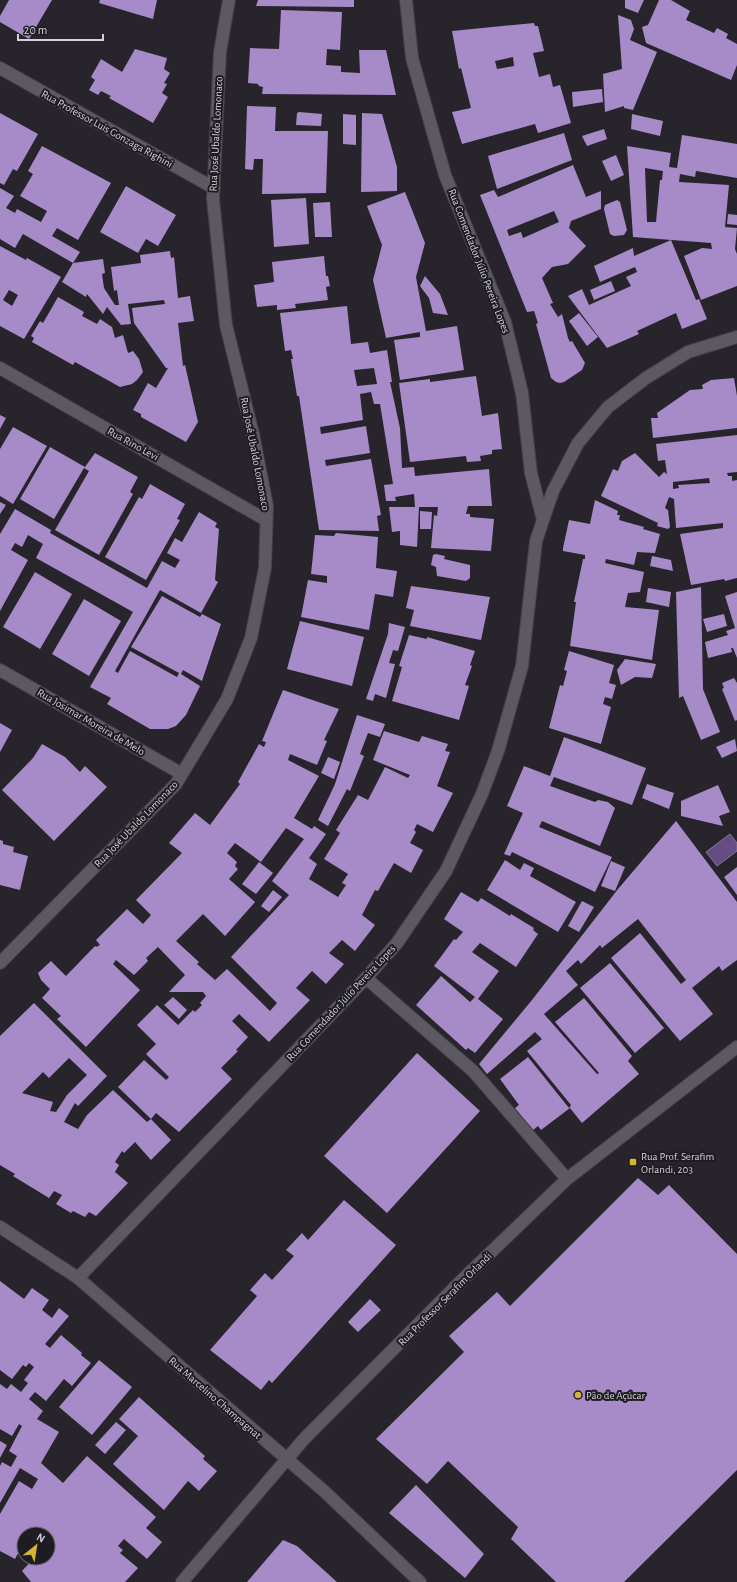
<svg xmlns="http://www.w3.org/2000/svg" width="737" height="1582" font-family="'Alegreya Sans',sans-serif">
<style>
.water{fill:#674c84;stroke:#87749d}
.building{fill:#a78bc8;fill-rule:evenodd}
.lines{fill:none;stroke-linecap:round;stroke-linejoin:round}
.minor-casing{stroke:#434046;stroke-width:14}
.minor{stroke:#5d5962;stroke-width:12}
.poi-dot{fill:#d5b535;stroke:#1e1b22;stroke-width:1.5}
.labels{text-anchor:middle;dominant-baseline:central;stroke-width:4;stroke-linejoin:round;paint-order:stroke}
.street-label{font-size:11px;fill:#d3d1d6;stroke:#1e1b22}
.poi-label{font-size:11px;fill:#d3d1d6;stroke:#1e1b22;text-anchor:start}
</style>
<rect width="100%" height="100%" fill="#28242c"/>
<path class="water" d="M730 834 737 843V851L717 866 706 852Z"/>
<path class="building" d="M9 0H52L29 39 0 22V16Z
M100 0H157L153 19 99 3Z
M258 0H354V7L256 6Z
M625 0H644L638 13 625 8Z
M659 0H671L690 11 686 20 714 33 717 28 728 34 726 38 737 44V65L731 80 646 43 642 27 648 25Z
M281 10 342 12 340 50 327 49 326 65 341 66V72L360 73 359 50H386L396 95 262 94 263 87 259 86 258 84 248 83 250 48 279 49Z
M618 15 631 20 634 29 630 40 657 52 633 110 624 108V106L605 112 603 74 622 69Z
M534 23 535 26H538L544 51 533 53 539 77 550 74 553 87 560 85 571 123 538 133 535 124 462 144 452 112 471 108 461 68 459 69 452 31ZM513 57 514 66 497 69 495 61Z
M135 49 167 58 164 69 170 73 164 83 167 84 162 93 168 97 153 123 109 98 111 96 101 91 98 95 89 90 95 80 91 77 101 59 122 72Z
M602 89 603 102 573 107 572 92Z
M247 106 276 107 275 131H328L326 193 262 194 263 159H254L253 170 245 169Z
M299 112 322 114 321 126 296 125 297 113Z
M0 113 38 134 17 171 13 169 4 185 0 183Z
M362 113 382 114 397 167V191L361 192Z
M343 114 356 115V145L343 144Z
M632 114 663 121 660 136 631 129Z
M604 129 607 139 587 146 582 136Z
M564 133 572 160 497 189 488 156Z
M682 135 737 144V178L696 171 695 177 680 174 679 182 729 185 725 227 737 228 735 249 737 254V286L701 300 684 256 702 248 712 249 711 243 633 237 627 146 671 153 669 167 677 168ZM645 168 663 171 662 180H660L656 222H647Z
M42 146 111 183 78 240 57 228 52 236 80 252 73 263 103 259 105 273 102 274 104 288 115 305H119L117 290 114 291 111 267 141 263 140 255 170 251 171 258 174 257 178 298 190 296 194 321 178 323 183 366 185 365 198 422 186 442 141 417V414L133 410 148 383 156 388 168 368H166L134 323 132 308 165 304 164 300 128 304 131 324 121 325 107 307 103 314 87 294 86 297 62 282 73 263 23 234 15 248 0 239V188L14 196 6 208 15 213 17 209 41 222 47 211 20 196 33 174 28 171Z
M616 155 624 175 611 181 602 161Z
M573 165 586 197 601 191V209L571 221 569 228 586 246 568 264 552 267 542 278 553 303 550 304 558 317 562 314 568 338 570 342 572 341 585 363 582 370 564 382 560 383 556 382 551 378 536 324 538 323 534 311 527 312 480 195 494 190 498 197ZM554 211 559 222 523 238 521 232 509 236 507 230Z
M126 186 176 215 158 246 146 239 138 253 100 232Z
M405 192 425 243 416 277 426 331 457 326 464 370 400 380 394 340 420 337V332L386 338 373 280 382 245 367 206Z
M306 198 309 244 274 247 271 200Z
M617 200 620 202 627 230 624 235 614 236 610 234 604 209 605 205Z
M330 202 332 237H315L313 203Z
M728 214 737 215V225L727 224Z
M671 240 696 300 699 299 707 319 682 329 676 313 637 331 639 334 607 348 568 296 582 289 589 305 631 286 626 277 637 272 635 267 600 282 594 266 633 248 634 256Z
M0 246 26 260 27 258 61 277 24 339 0 326ZM9 290 18 295 12 306 3 300Z
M324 256 326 276H328L330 286 326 287 328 300 295 304 296 308 277 310V305L257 307 254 285 274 282 272 262Z
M425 276 440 294 448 315 433 313 429 298 420 286Z
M611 281 615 291 594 300 590 290Z
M58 297 84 312 82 316 97 324 100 319 112 327 115 338 123 335 128 353 133 351 139 359 143 372 137 380 132 384 120 387 75 362 73 365 32 342 34 338 31 336 40 321 43 323Z
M347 306 351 344 368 342 370 353 387 350 392 382H390L400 428 402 468 414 467 415 476 489 469 492 506H468L466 514H470V517L494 519 491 551 431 548 434 515 437 516 438 507H419L417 547 400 545V531L392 532 389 507H415L414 494 395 497 396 501H386L384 485 393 484 380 404H374L371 392 360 394 363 420 320 427 321 434 366 426 370 453 325 460 326 466 371 459 381 515 377 516 379 531 319 530 299 396H297L291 359H293L291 350 285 351 280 313ZM374 368 377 384 357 386 354 370Z
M579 313 598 337 587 346 569 321Z
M476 376 482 416 498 413 502 449 492 450V454L480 456 481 461 467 462 466 456 410 462 399 383 430 379V382Z
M734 378 737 396V428L653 438 651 418H658L657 413 690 390 703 389 702 385 711 380Z
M0 415 6 418 0 429Z
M13 427 47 446 13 504 0 496V449Z
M737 435V472L727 473 728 476H732V481L737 480V578L725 581 724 579 691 585 680 534 723 528V523L676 528 674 499 669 497 665 508 668 510 670 527 668 529 657 526 658 523 601 496 613 469 618 471 622 461 635 453 659 477 664 472 667 474 665 460 658 461 656 444ZM709 478 710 483 678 485 679 488 673 489V482Z
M50 447 85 467 95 453 138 477 130 492 133 494 99 555 55 530 89 471 84 468 54 519 20 499Z
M150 484 185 504 177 519 180 520 146 580 105 557 139 497 142 499Z
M595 500 618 511 617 515H620L619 520 644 527 643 529 660 534 655 553 637 552 634 565 606 559 605 563 644 572 640 592 628 593 625 607 659 610 652 660 570 646 576 602H574L583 559H585V555L563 551V548L569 520 590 524Z
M0 502 6 505 0 514Z
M15 509 51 530 50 533 147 588 162 561 175 568 180 560 167 553 175 538 182 542 199 512 217 523 215 527 219 529 215 580 218 582 201 613 160 590 115 671 118 673 130 651 177 677 179 673 131 647 162 596 200 617 202 614 221 624 202 681 183 670 181 674 200 686 186 715 176 726 168 729H150L107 704 111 698 90 687 133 612 36 558 43 544 28 535 22 547 15 543 11 550 28 560 0 611V534Z
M420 511 432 512 431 529H420Z
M336 533 378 537 376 568 397 571 393 597 375 594 369 630 301 617 308 580 327 583V576L311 574 315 535 334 536Z
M436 554 445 556 444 559 470 565V578L466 581 437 576 436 567 431 565 433 555Z
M652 556 671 560 673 571 650 566Z
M35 572 72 594 40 649 3 627Z
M411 586 490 597 481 640 410 626 414 610 406 608Z
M701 587 703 689 720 732 701 740 683 696 679 698 676 592Z
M648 588 671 592 669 607 646 602Z
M737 592V658L733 648H731L732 652 708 658 705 642 728 635 726 631 735 628 725 596Z
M84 599 121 621 89 676 52 654Z
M724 614 727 626 707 632 703 619Z
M300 621 364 637 352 686 287 669Z
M389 623 405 627 398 651 393 650 389 663 395 664 386 698 375 694 373 701 366 699 388 634Z
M409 635 427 639V637L475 651 470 665 472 666 465 685 469 686 459 720 392 701 402 667 399 666Z
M569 651 614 665 609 683 616 685 612 699 605 697 603 704 611 707 601 744 549 728 560 685 563 686 567 671 564 670Z
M625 659 656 664 652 678 635 677 621 685 617 670Z
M734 678 737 683V720L735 721 722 689 724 688 722 683Z
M283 690 339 709 324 740 327 741 317 765 290 754 288 760 319 776 294 818 312 829 314 826 326 834 309 858 317 864 309 879 338 897 346 885 342 883 348 874 324 859 340 833 336 830 358 795 368 800 385 767 408 778 410 775 373 760 384 731 419 742 422 736 448 744 445 751 450 752 437 786 453 793 433 832 417 824 414 830 416 832 410 843 423 850 411 873 394 863 378 891 375 890 362 915 375 925 355 951 342 940 329 953 344 964 326 984 312 971 296 988 310 1000 269 1042 239 1014 232 1021 248 1037 236 1050 238 1051 221 1068 232 1079 179 1132 156 1113 151 1119 171 1140 151 1160 135 1142 124 1153 122 1151 115 1162 119 1165 115 1172 128 1183 96 1216 89 1212 85 1217 73 1211 71 1213 56 1204 62 1195 54 1191 49 1198 13 1176 15 1174 0 1165V1036L34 1003 107 1076 78 1106 75 1103 64 1122 78 1129 87 1115 113 1090 147 1122 151 1119 118 1087 144 1060 166 1080 169 1077 146 1054 156 1044 137 1025 157 1005 178 1025 193 1010 195 1012 202 1005 200 1003 206 996 203 992H169L185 975 158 947 146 958 148 961 134 975 116 960 113 964 140 990 86 1047 57 1019 61 1016 42 998 50 989 41 980 38 973 51 961 66 976 95 946 96 947 100 945 96 940 127 909 143 924 151 915 136 900 182 853 169 843 195 813 210 825 240 784 238 782 259 744 264 747 266 742 262 741ZM286 828 304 839 272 881 289 895 231 957 277 1003 270 1011 227 969 215 980 197 964 199 962 176 941 203 914 225 936 255 902 229 879 238 869 235 866 237 862 227 853 235 843 261 862ZM69 1058 87 1075 67 1095 56 1112 50 1111 53 1102 22 1093 43 1072 49 1078Z
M357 715 385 724 380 737 368 733 360 754 364 756 350 791 347 789 328 826 318 820 335 784Z
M0 723 12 730 0 752Z
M564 737 646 768 632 805 554 777 550 786 595 802 598 800 608 802 615 808 600 846 542 821 539 827 612 857 595 892 512 852 510 856 504 854 523 813 507 806 524 766 550 776Z
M735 739 737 751 722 758 716 747Z
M42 744 65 757 80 772 85 766 107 787 54 841 2 790 33 758Z
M328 757 340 762 334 779 321 773Z
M647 784 674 793 669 809 642 798Z
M718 785 730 812 719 816 723 826 681 816V801Z
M676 821 737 902V960L722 971 719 966 692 988 713 1014 680 1041 611 958 640 933 681 984 686 980 638 919 602 948 600 945 581 964 578 960 566 971 578 985 544 1014 597 1074 599 1073 555 1022 584 998 632 1056 628 1061 639 1074 582 1123 570 1108 541 1130 538 1126 533 1130 515 1108 519 1105 500 1079 528 1057 569 1108 571 1105 527 1051 542 1039 535 1032 487 1074 479 1064 532 1000 618 889Z
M0 840 3 841V844L14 847 13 852 28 856 20 890 0 885Z
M505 860 520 870 524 863 534 868 530 876 576 902 558 932 487 890Z
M611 861 625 867 615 891 601 886Z
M259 862 273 873 256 894 242 884Z
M737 867V895L724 877Z
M273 890 282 897 269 912 261 906Z
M461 892 478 902 481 898 510 916 511 914 534 928 533 930 538 934 516 967 480 943 472 952 499 971 478 999 503 1019 475 1053 468 1048 466 1050 416 1005 441 976 470 1002 475 997 434 966 454 939 456 940 463 932 444 919Z
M582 901 594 907 579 932 568 926Z
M610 963 664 1028 635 1053 580 988Z
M173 997 187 1010 179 1019 164 1005Z
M417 1053 480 1111 387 1213 324 1156Z
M638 1178 658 1195 669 1185 737 1254V1470L624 1582H556L511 1539 518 1527 448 1461 427 1484 376 1439 464 1352 449 1336 497 1292 510 1306Z
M344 1200 396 1245 272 1383 269 1380 261 1390 210 1350 257 1296 250 1290 265 1273 272 1280 294 1256 286 1250 302 1233 308 1240Z
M0 1281 24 1299 32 1288 49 1300 42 1310 52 1318 59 1308 69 1316 45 1344 50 1348 61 1335 82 1353 81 1355 91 1363 72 1386 64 1379 46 1401 35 1392 29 1399 43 1411 37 1419 59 1432 41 1463 63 1483 87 1456 156 1517 146 1528 162 1542 147 1559 124 1539 118 1546 123 1550 120 1553 138 1568 125 1582H31L22 1571 34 1558H48V1534H24V1542L15 1559 0 1551V1514L19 1481 32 1489 38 1479 20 1468 0 1503V1466L2 1462 11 1467 17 1456 9 1451 22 1426 19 1424 12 1436 0 1429V1384L7 1389 11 1384 21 1392 28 1383 24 1380 34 1367 29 1363 26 1367 23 1365 12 1379 0 1370Z
M370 1299 381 1310 358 1332 348 1322Z
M99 1360 132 1387 92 1435 59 1407Z
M139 1397 205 1456 203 1459 217 1471 199 1491 188 1481 164 1510 113 1464 138 1436 119 1419Z
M116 1422 126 1430 105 1454 95 1445Z
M0 1441 7 1445 0 1458Z
M416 1485 484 1554 465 1578 389 1513Z
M283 1540 297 1546 337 1582H247Z"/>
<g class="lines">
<g class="minor-casing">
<path id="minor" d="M0 68 214 188
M0 368 266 520
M543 520 553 491 578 443 608 407 646 378 688 352 737 337
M0 670 182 774
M0 963 176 784 227 699 251 638 265 568 267 506 253 434 226 325 213 199 220 52 229 0
M366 978 473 1071 567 1179
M0 1227 78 1278 325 1492 420 1582
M78 1278 366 978 397 943 446 871 482 794 498 751 522 666 536 541 543 520 531 473 522 393 505 322 445 175 412 58 406 0
M182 1582 304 1439 463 1279 567 1179 737 1047"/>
</g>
<use href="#minor" class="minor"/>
</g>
<g class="poi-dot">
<rect x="629" y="1158" width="8" height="8" rx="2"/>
<circle cx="578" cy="1395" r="4"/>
</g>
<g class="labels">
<g class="street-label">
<text transform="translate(107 129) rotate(29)">Rua Professor Luis Gonzaga Righini</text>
<text transform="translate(216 134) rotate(-87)">Rua José Ubaldo Lomonaco</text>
<text transform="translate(479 261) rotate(69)">Rua Comendador Júlio Pereira Lopes</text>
<text transform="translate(133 444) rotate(29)">Rua Rino Levi</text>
<text transform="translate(255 454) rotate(79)">Rua José Ubaldo Lomonaco</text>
<text transform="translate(91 722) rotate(30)">Rua Josimar Moreira de Melo</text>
<text transform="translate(136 824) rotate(-46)">Rua José Ubaldo Lomonaco</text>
<text transform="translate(341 1003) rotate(-47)">Rua Comendador Júlio Pereira Lopes</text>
<text transform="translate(445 1299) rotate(-45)">Rua Professor Serafim Orlandi</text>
<text transform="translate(215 1398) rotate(41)">Rua Marcelino Champagnat</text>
</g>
<g class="poi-label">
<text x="641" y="1156">Rua Prof. Serafim<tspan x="641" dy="13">Orlandi, 203</tspan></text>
<text x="586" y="1395">Pão de Açúcar</text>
</g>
</g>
<g transform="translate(36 1546) rotate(30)"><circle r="19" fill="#1e1b22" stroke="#66646a"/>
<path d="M0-3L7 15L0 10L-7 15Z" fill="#d5b535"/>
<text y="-6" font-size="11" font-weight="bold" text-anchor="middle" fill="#d3d1d6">N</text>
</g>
<path d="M18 34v6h85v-6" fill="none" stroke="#d3d1d6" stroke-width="2"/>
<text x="24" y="34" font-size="12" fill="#d3d1d6" stroke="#1e1b22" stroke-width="3" paint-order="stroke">20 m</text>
</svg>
